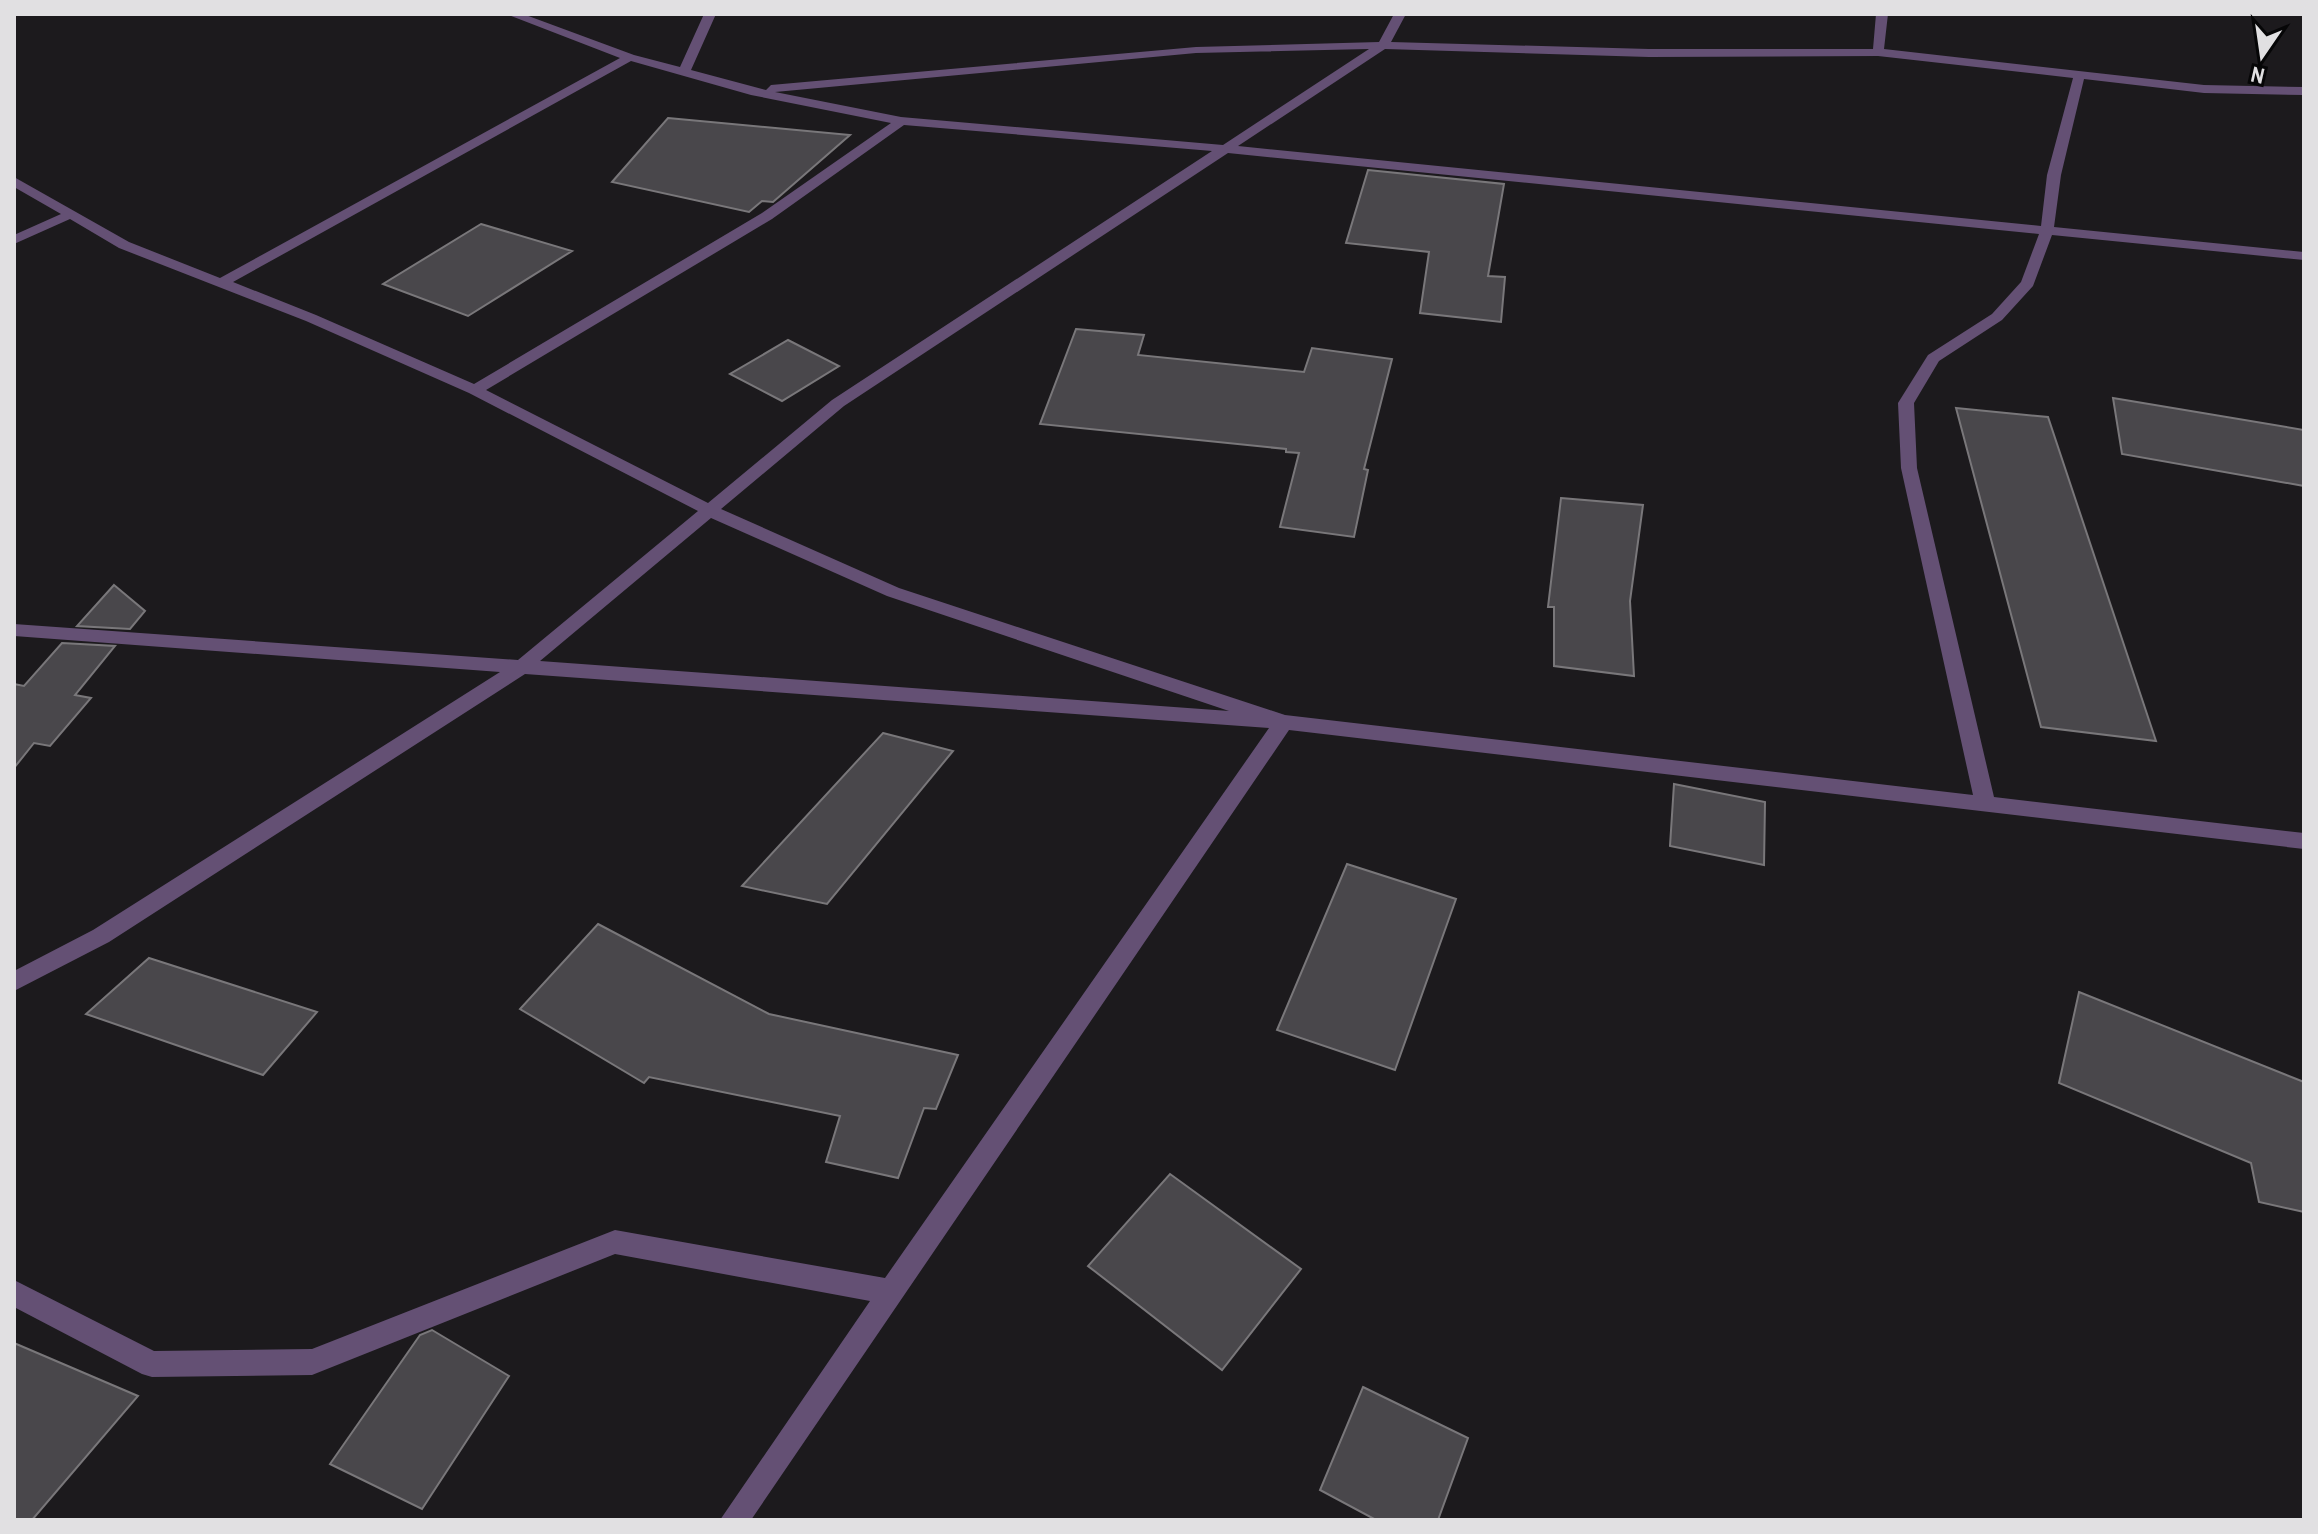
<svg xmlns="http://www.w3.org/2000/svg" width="2318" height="1534" font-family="'Archivo Narrow',sans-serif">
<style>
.building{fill:#49474b;stroke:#79777a;stroke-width:2}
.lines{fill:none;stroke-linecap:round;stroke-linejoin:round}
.minor{fill:#645074;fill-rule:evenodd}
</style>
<rect width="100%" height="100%" fill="#1c1a1d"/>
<path class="building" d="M668 118 850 135 773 202 762 201 749 212 612 182Z
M1368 170 1504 184 1488 276 1505 277 1501 322 1420 313 1429 252 1346 243Z
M481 224 572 251 468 316 383 284Z
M1076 329 1144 335 1138 355 1304 372 1312 348 1392 359 1364 469 1368 470 1354 537 1280 527 1299 453 1286 452V449L1040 424Z
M788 340 839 366 782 401 730 374Z
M2113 398 2304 430V486L2122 454Z
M1956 408 2048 417 2156 741 2041 727Z
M1561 498 1643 505 1630 601 1634 676 1554 666V607H1548Z
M114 585 145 611 130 629 77 626Z
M62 643 115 646 75 695 91 698 50 746 34 743 14 768V684L24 686Z
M883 733 953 751 827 904 742 886Z
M1674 784 1765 802 1764 865 1670 846Z
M1347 864 1456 899 1395 1070 1277 1030Z
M598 924 769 1014 958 1055 936 1109 924 1108 898 1178 826 1162 840 1116 649 1077 644 1083 520 1009Z
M149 958 317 1012 263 1075 86 1014Z
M2079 992 2304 1082V1212L2259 1202 2251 1163 2059 1083Z
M1170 1174 1301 1269 1222 1370 1088 1266Z
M432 1330 509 1376 422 1509 330 1464 420 1335Z
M14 1343 138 1396 32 1520H14Z
M1363 1387 1468 1438 1438 1520H1376L1320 1490Z"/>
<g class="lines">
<path class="minor" d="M506 14H523L634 55 680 67 704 14H716L691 70 766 90 771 85 1196 47 1379 42 1394 14H1406L1391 42 1649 49H1873L1876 14H1888L1884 49 2204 85 2304 87V95L2204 93 2084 79 2061 175 2054 227 2304 252V260L2052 235 2033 286 2002 320 1939 361 1914 403 1917 468 1994 797 2304 833V849L1289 730 751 1520H720L870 1301 615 1254 312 1375 152 1377 142 1374 14 1307V1280L154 1351 312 1349 615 1230 885 1278 1269 728 525 674 109 942 14 991V971L93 930 500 672 14 636V624L518 660 698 511 469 393 306 321 119 248 70 219 14 244V235L61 214 14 187V177L129 242 220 278 620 58ZM1369 49 1223 145 901 117 775 92 1196 53ZM1385 49 1649 57 1878 56 2073 78 2047 175 2041 226 1238 146ZM631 61 751 95 891 123 762 213 474 384 316 315 233 282ZM904 125 1212 151 832 400 708 503 486 390 772 219ZM1228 153 2039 234 2021 282 1992 314 1928 355 1898 403 1901 468 1973 795 1285 715 899 588 721 509 844 406ZM711 518 887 596 1229 711 540 661Z"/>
</g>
<rect width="2318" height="1534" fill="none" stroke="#e1e0e2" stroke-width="32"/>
<g transform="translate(2262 56) rotate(193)" stroke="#060607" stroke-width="6" paint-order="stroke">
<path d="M0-6L14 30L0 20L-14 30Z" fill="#e1e0e2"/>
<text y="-12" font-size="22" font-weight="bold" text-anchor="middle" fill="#e1e0e2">N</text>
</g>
</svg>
